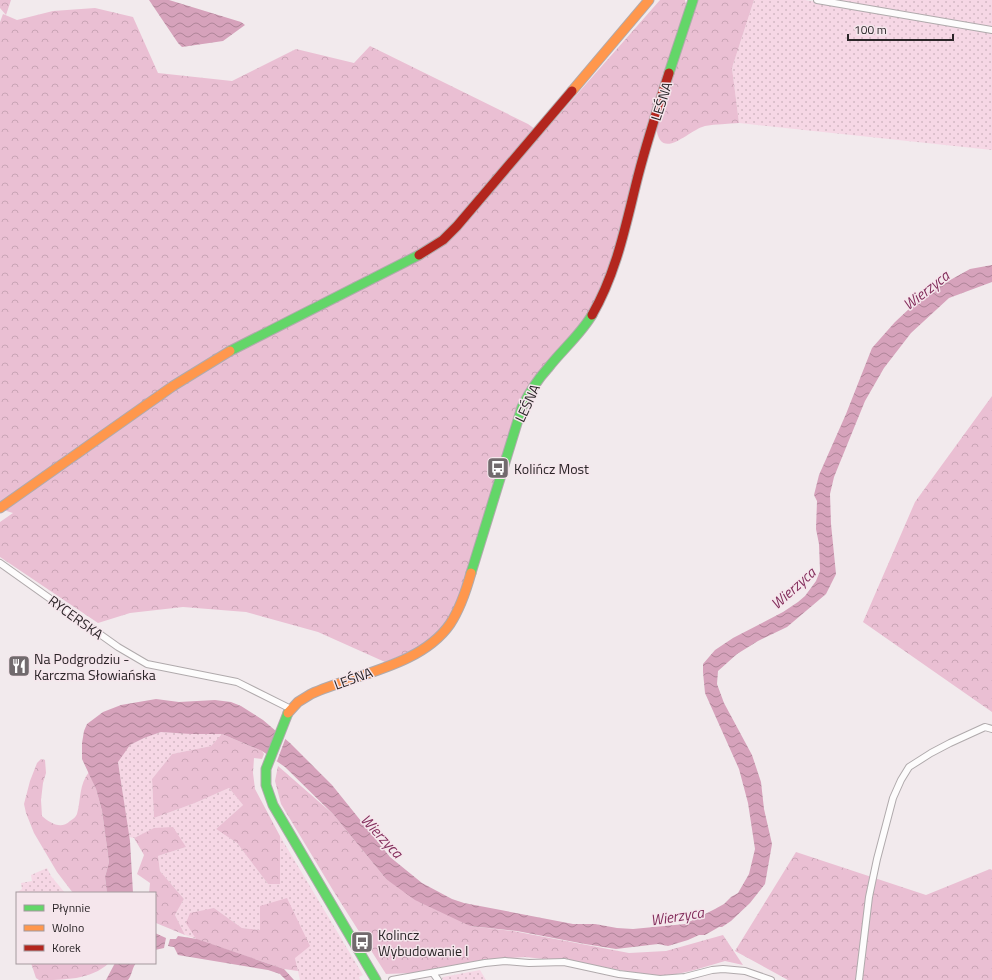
<svg xmlns="http://www.w3.org/2000/svg" width="992" height="980" font-family="'Titillium Web',sans-serif">
<style>
.grass{fill:url(#grass-dots)}
.forest{fill:url(#forest-crowns)}
.water{fill:url(#water-waves)}
.pier{fill:#f2eaed}
.lines{fill:none;stroke-linecap:round;stroke-linejoin:round}
.street-casing{stroke:#b0aaac;stroke-width:8}
.fast-casing{stroke:#b0aaac;stroke-width:11}
.slow-casing{stroke:#b0aaac;stroke-width:11}
.jam-casing{stroke:#b0aaac;stroke-width:11}
.street{stroke:#fdfcfc;stroke-width:6}
.fast{stroke:#63d668;stroke-width:9}
.slow{stroke:#ff974d;stroke-width:9}
.jam{stroke:#b3261e;stroke-width:9}
.labels{text-anchor:middle;dominant-baseline:central;stroke-width:3;stroke-linejoin:round;paint-order:stroke}
.street-label{font-size:14px;fill:#2b2528;stroke:#f5e6ec}
.poi-label{font-size:14px;fill:#2b2528;stroke:#f5e6ec;text-anchor:start}
.water-label{font-size:15px;font-style:italic;fill:#832e5c;stroke:#f5e6ec}
</style>
<defs>
<pattern id="grass-dots" width="8" height="8" patternUnits="userSpaceOnUse"><rect width="8" height="8" fill="#f6d7e5"/><path d="M2 2h.1M6 6h.1" fill="none" stroke="#d3b8c4" stroke-width="1.8" stroke-linecap="round"/></pattern>
<pattern id="forest-crowns" width="20" height="18" patternUnits="userSpaceOnUse"><rect width="20" height="18" fill="#eabfd3"/><path d="M2 6a3 3 0 1 1 6 0M12 15a3 3 0 1 1 6 0" fill="none" stroke="#c9a4b5"/></pattern>
<pattern id="water-waves" width="16" height="10" patternUnits="userSpaceOnUse"><rect width="16" height="10" fill="#d6a2bb"/><path d="M0 5q4-4 8 0t8 0" fill="none" stroke="#ae8498"/></pattern>
</defs>
<rect width="100%" height="100%" fill="#f2eaed"/>
<path class="grass" d="M754 0H805L992 32V150L739 123 732 68Z
M834 0H992V27L983 26Z
M161 732 223 734 211 746 172 754 152 779 154 818 195 803 229 788 243 805 216 829 237 843 268 884H280V836L363 975 359 977 360 980H300L295 958 260 930 242 928 214 908 197 939 185 935 175 915 184 899 160 871 158 856 186 847 153 829 134 838 129 837 118 761 130 745 144 738Z
M47 868 51 876 65 893H17V894L16 893 22 889 21 883 32 881 31 875Z
M480 970 486 980H443L442 979 443 977Z"/>
<path class="forest" d="M0 0H11L6 15 0 8Z
M660 0H685L687 9 616 246 599 294 585 320 534 377 460 594C455 604 451 616 445 625 432 645 406 653 385 662L318 632 246 612 183 607 130 613 98 623 0 557V522L13 513 0 509V22L3 14 17 20 53 11 95 8 133 17 158 73 232 81 296 49 354 63 370 46 528 124 542 134Z
M697 0H754L732 68 739 123C728 124 716 124 705 126 688 130 660 164 656 126Z
M992 396V712L863 622 915 502Z
M222 734 262 751 264 754 262 759 254 758 253 773 255 789 280 836V884H268L237 843 216 829 243 805 229 788 195 803 154 818 152 779 172 754 211 746Z
M41 759 45 760 46 773 43 783 41 800 42 816C50 823 61 830 70 821 73 819 76 817 77 814 81 800 79 784 89 772L96 789 102 811 109 862 105 877 107 893H73L57 872 34 833 26 813 24 804 30 781 37 763Z
M278 766 333 814 386 879 470 926 513 931 629 953 666 951 723 935 743 965 725 961 691 971 667 976 641 974 582 963 525 957 498 959 437 972 386 974 334 892 281 804 275 781Z
M173 827 186 847 158 856 160 871 184 899 175 915 185 935 156 923 155 893H149L150 883 137 874 144 855 134 838 154 828Z
M796 852 926 895 990 869 992 870V980H788L735 951Z
M287 898 310 946 295 958 298 971 284 969 196 939 186 923 190 913 214 908 242 928 260 930V906Z
M31 963H109C91 980 63 980 39 980L36 978Z"/>
<path class="water" d="M149 0H169L241 22 245 25 223 41 182 47 178 43Z
M992 265V282L949 298 911 333 884 368 865 401 834 477 830 494 831 524 836 574 826 594 787 627 758 641 737 654 718 671 717 684 724 703 752 755 761 782 764 809 772 844 765 884 750 903 731 921 722 927H719L705 935H699L688 940 668 946 658 944 616 949 585 944 517 931 470 926 415 900 386 879 333 814 285 767 262 751 222 734H191L161 732 144 738 130 745 118 762 130 841 133 893H107L105 877 109 862 102 811 96 789 82 759V743L84 731 87 724 103 712 121 705 156 699 179 702 215 700 231 702 241 706 263 720 290 743 332 785 390 857 422 883 452 899 464 903 573 924H595L617 928 633 929 685 924 715 909 724 904 731 897 738 893 749 874 755 849 748 803 739 769 705 693 703 672V664L715 650 733 638 783 612 798 602 805 596 816 581 820 571 819 544 816 529 817 501 814 495 819 475 846 414 872 348 895 322 925 294 970 269Z
M155 933 166 938 164 948 155 950Z
M178 936 197 939 284 969 294 980H286L280 974 268 970 178 955 174 947 168 946 170 939H176Z
M115 963H136C132 968 132 975 128 980H106Z"/>
<path class="pier" d="M277 729 286 737 277 761 270 759Z"/>
<g class="lines">
<g class="street-casing">
<path id="street" d="M817 0 992 30
M0 563 118 647 147 664 237 682 291 709
M433 973 438 980
M392 980 485 963 505 961 529 963 564 962 619 974 660 979 685 977 712 970 723 969 745 971 771 980
M859 980 869 897 877 859 893 798 901 780 909 767 931 753 950 743 985 727 992 729"/>
</g>
<g class="fast-casing">
<path id="fast" d="M669 73 693 0
M230 351 419 255
M471 573 522 407C529 393 537 380 548 368 562 350 580 335 592 315
M288 713 266 769V785L273 805 376 980"/>
</g>
<g class="slow-casing">
<path id="slow" d="M572 91 649 0
M0 508 173 386 230 351
M288 713 298 702 311 694C355 674 421 666 450 624 460 609 466 591 471 573"/>
</g>
<g class="jam-casing">
<path id="jam" d="M419 255 443 240 457 226 572 91
M592 315C617 272 626 223 638 176 647 141 658 107 669 73"/>
</g>
<use href="#street" class="street"/>
<use href="#fast" class="fast"/>
<use href="#slow" class="slow"/>
<use href="#jam" class="jam"/>
</g>
<defs>
<g id="bus-square" transform="scale(1.15)"><rect x="-9" y="-9" width="18" height="18" rx="4" fill="#716a6d" stroke="#f5e6ec"/><path d="M-5-6H5V4H4V6H2V4H-2V6H-4V4H-5ZM-3.5-4V0h7V-4ZM-3.5 1.2v1.5H-2V1.2ZM2 1.2v1.5H3.5V1.2Z" fill="#fff"/></g>
<g id="restaurant-square" transform="scale(1.15)"><rect x="-9" y="-9" width="18" height="18" rx="4" fill="#716a6d" stroke="#f5e6ec"/><path d="M-5-6h1v4h1v-4h1v4h1v-4h1v5L-1.5 .5V6h-2V.5L-5-1ZM5-6V6H3V1.5H1.5Q1.5-4 5-6Z" fill="#fff"/></g>
</defs>
<g fill-rule="evenodd">
<use href="#bus-square" x="498" y="468"/>
<use href="#restaurant-square" x="19" y="666"/>
<use href="#bus-square" x="362" y="942"/>
</g>
<g class="labels">
<g class="street-label">
<text transform="translate(661 101) rotate(-72)">LEŚNA</text>
<text transform="translate(527 403) rotate(-65)">LEŚNA</text>
<text transform="translate(76 617) rotate(36)">RYCERSKA</text>
<text transform="translate(353 678) rotate(-20)">LEŚNA</text>
</g>
<g class="poi-label">
<text x="514" y="468">Kolińcz Most</text>
<text x="34" y="658">Na Podgrodziu -<tspan x="34" dy="16">Karczma Słowiańska</tspan></text>
<text x="378" y="934">Kolincz<tspan x="378" dy="16">Wybudowanie I</tspan></text>
</g>
<g class="water-label">
<text transform="translate(926 290) rotate(-38)">Wierzyca</text>
<text transform="translate(793 588) rotate(-42)">Wierzyca</text>
<text transform="translate(382 836) rotate(47)">Wierzyca</text>
<text transform="translate(677 916) rotate(-9)">Wierzyca</text>
</g>
</g>
<rect x="16" y="892" width="140" height="72" fill="#f5e6ec" stroke="#a4999e"/>
<rect x="24" y="905" width="20" height="6" fill="#63d668" stroke="#a4999e"/>
<text x="52" y="912" font-size="12" fill="#2b2528">Płynnie</text>
<rect x="24" y="925" width="20" height="6" fill="#ff974d" stroke="#a4999e"/>
<text x="52" y="932" font-size="12" fill="#2b2528">Wolno</text>
<rect x="24" y="945" width="20" height="6" fill="#b3261e" stroke="#a4999e"/>
<text x="52" y="952" font-size="12" fill="#2b2528">Korek</text>
<path d="M848 34v6h105v-6" fill="none" stroke="#2b2528" stroke-width="2"/>
<text x="854" y="34" font-size="12" fill="#2b2528" stroke="#f5e6ec" stroke-width="3" paint-order="stroke">100 m</text>
</svg>
